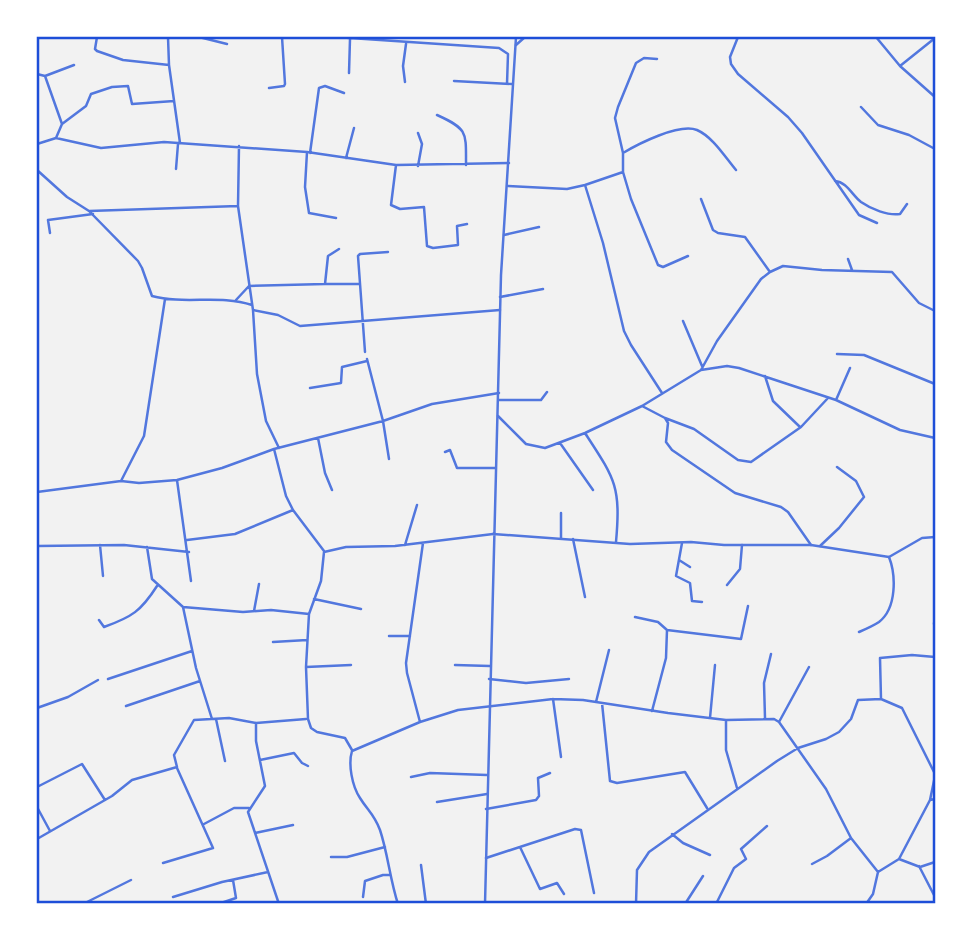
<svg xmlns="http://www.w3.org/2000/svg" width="972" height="941" font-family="'DM Sans',sans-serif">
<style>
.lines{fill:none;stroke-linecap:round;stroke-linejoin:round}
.minor{stroke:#5277de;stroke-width:2.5}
.tertiary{stroke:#5277de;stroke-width:2.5}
.neatline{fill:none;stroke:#1d4ed8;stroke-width:2.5}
</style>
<rect width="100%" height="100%" fill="#f2f2f2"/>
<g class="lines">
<path class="minor" d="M97 37 95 49 97 51 123 60 169 65
M168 37 169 65 180 143
M199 37 227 44
M335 37 499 48 508 54 507 84
M738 37 730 57 731 64 738 74 788 117 802 133 859 215 877 223
M876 37 900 66 935 97
M516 45 525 37
M900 66 935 38
M349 73 350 39
M37 74 45 76 74 65
M45 76 62 124
M454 81 512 84
M405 82 403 66 406 44
M269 88 284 86 285 84 282 37
M861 107 878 125 909 135 935 149
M437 115C468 129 466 132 466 165
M418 133 422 144 418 166
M56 138 62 124 86 106 91 94 112 87 128 86 132 104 174 101
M37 144 56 138 101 148 164 142 307 152 396 165 509 163
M239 146 238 206 253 310 257 374 266 421 279 448
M307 152 305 187 309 213 336 218
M310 153 319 88 325 86 344 93
M623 153 615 118 618 107 636 63 644 58 657 59
M346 158 354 128
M396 165 391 205 400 209 424 207 427 246 433 248 458 245 457 226 467 224
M176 169 178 144
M37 170 67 197 89 211 138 261 142 268 152 296C185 305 220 294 252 305
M623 172 631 199 658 265 663 267 688 256
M835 181C847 182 852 195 861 202 871 209 888 216 900 214L907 204
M585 185 623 172V153C638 144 679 123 697 130 713 137 725 157 736 170
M508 186 567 189 585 185 603 243 624 331 631 345 662 393
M701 199 713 230 718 233 745 237 770 272
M89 211 238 206
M50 233 48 220 93 214
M504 235 539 227
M848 259 852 270
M325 284H360
M500 297 543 289
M236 300 249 286 325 284 328 256 339 249
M253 310 278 315 300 326 500 310
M683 321 702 366
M365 352 358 256 360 254 388 252
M837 354 864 355 935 384
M367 359 383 421 389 459
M701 370 727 366 739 368 836 400 900 430 935 438
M765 376 773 401 800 427
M310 388 341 383 342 367 367 361
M499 400H541L547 392
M836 400 850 368
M642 406 665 418 668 423 666 442 672 450 735 493 781 507 788 512 811 545
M498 416 526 444 545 448 585 433 642 406 701 370 717 341 761 279 770 272 783 266 822 270 892 272 919 303 935 311
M665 418 694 429 738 460 751 462 801 427 828 398
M585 433C615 479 621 486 616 542
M318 438 325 473 332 490
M560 443 593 490
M274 449 286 496 293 510 324 551
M445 452 450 450 457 468H495
M177 480 191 581
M121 481 144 436 165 299
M37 492 121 481 139 483 177 480 222 468 274 449 383 421 432 404 499 393
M561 538V513
M573 539 585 597
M187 540 235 534 293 510
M682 543 676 576 690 583 692 601 702 602
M100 545 103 576
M405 545 417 505
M37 546 124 545 189 552
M820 546 839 528 864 497 856 481 837 467
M147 547 152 579 183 607 196 668 212 719
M679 560 690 567
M727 585 740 569 742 545
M314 599 361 609
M183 607 243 612 271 610 309 614
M254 611 259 584
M635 617 658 622 667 630 666 658 652 711
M99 620 104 627C132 617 141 611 157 586
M934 624 935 616
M667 630 741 639 748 606
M859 632C866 629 873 626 879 622 897 608 896 575 889 557
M389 636H410
M273 642 307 640
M455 665 490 666
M306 667 351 665
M108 679 192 651
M489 679 526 683 569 679
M553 699 561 757
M881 699 880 658 912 655 935 657
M596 702 609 650
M602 703 610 781 617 783 685 772 707 808
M126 706 200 681
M37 708 68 697 98 680
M710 718 715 665
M765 718 764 683 771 654
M216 719 225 761
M726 720V750L737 788
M420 722 407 673 406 663 423 543
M779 722 809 667
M256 724V741L265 786 248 812 279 904
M352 750 345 738 317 732 311 728 308 719 306 667 309 614 321 581 324 552 346 547 395 546 493 534
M260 760 294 753 302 763 308 766
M411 777 430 773 487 775
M37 787 82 764 105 800
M930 800 935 776
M437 802 487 794
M37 807 50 831
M486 809 536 800 539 796 538 778 550 773
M204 824 234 808H249
M255 833 293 825
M672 834 683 843 710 855
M37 839 112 796 132 780 177 767 174 755 194 720 229 718 256 723 306 719
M520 847 540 889 557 883 564 894
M331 857H347L385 847
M486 858 575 829 581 830 594 893
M899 859 930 800 935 799
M163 863 213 848 177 768
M812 864 827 856 851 838
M421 865 426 904
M919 866 935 897
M173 897 222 882 268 872
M363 897 365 881 383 875H390
M83 904 131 880
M218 904 236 898 233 880
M398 904C390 880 388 854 380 830 374 814 368 811 360 798 352 786 348 764 352 751L420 722 458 710 553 699 583 700 668 713 726 720 774 719 779 722 826 789 851 838 878 872
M476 904 484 903
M636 904 637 870 649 852 777 761 798 748 826 739 839 732 851 719 858 700 881 699 902 708 935 774
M685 904 703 876
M716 904 734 868 746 859 741 849 767 826
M866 904 873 894 878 872 899 859 920 867 935 862"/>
<path class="tertiary" d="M493 534 630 544 691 542 724 545H811L889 557 922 538 935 537
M485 904 501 275 516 37"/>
</g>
<rect width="972" height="941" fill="none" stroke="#ffffff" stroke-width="77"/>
<rect x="38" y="38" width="896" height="864" class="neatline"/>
</svg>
